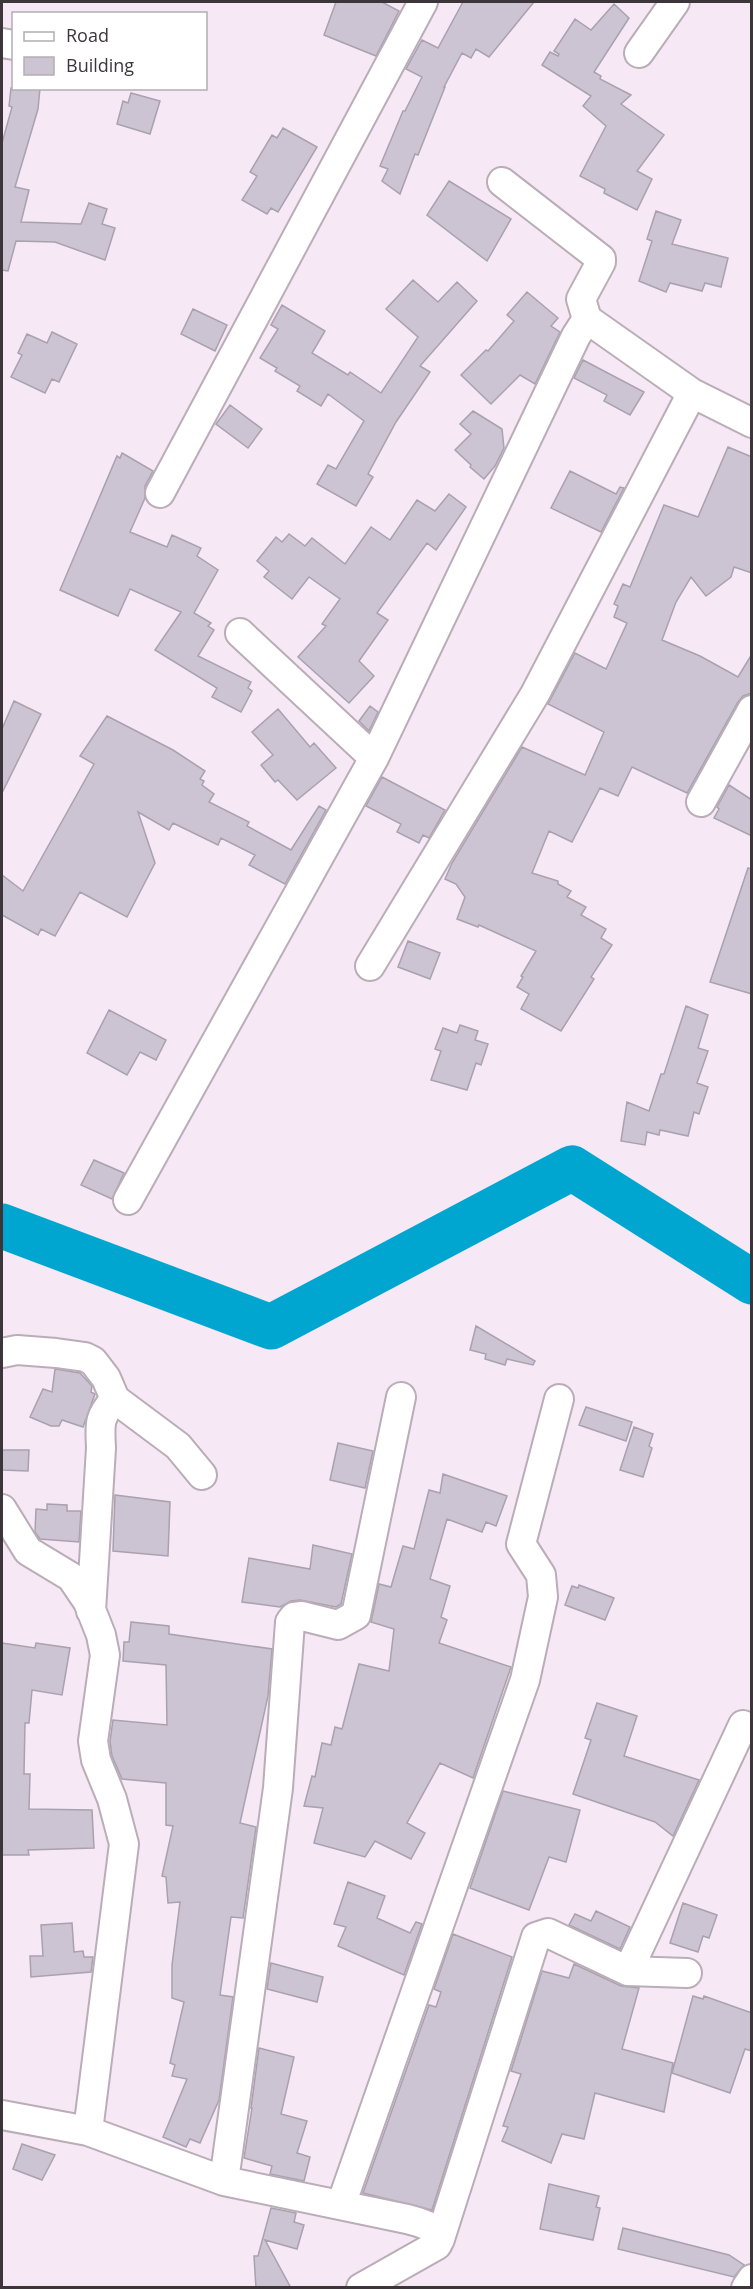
<svg xmlns="http://www.w3.org/2000/svg" width="753" height="2289" font-family="'Open Sans',sans-serif">
<style>
.lines{fill:none;stroke-linecap:round;stroke-linejoin:round}
.river{stroke:#01a6d0;stroke-width:45}
.building{fill:#cdc4d3;stroke:#a9a1af;stroke-width:1.5}
.minor-casing{stroke:#baadb8;stroke-width:32}
.minor{stroke:#fff;stroke-width:28}
</style>
<rect width="100%" height="100%" fill="#f6e8f4"/>
<g class="lines">
<path class="river" d="M2 1226 271 1327 572 1168 752 1282"/>
</g>
<path class="building" d="M336 2H382L399 11 376 56 324 35Z
M463 2H534L489 57 476 49 471 58 462 53 444 87H445L418 155 415 154 400 194 382 181 388 169 380 166 403 111H405L422 77 406 69 422 40 438 48Z
M614 4 629 18 594 72 601 76 600 79 631 95 621 104 664 135 637 171 652 179 637 210 604 193 605 189 580 176 606 126 583 106 591 96 542 65 550 52 558 56 559 54 554 51 575 19 591 30Z
M11 88H40L38 109 15 187 29 190 21 222 81 224 89 203 107 209 102 224 115 228 105 260 55 242 16 241 8 271 2 270V143L12 107 9 106Z
M131 93 160 101 150 134 117 124 123 101 128 103Z
M283 128 317 147 278 212 271 208 267 214 242 200 257 176 250 172 272 135 277 138Z
M449 181 511 219 487 261 427 215Z
M656 211 681 220 672 244 728 258 721 287 705 283 702 291 670 283 666 292 639 281 652 241 647 239Z
M413 280 438 302 457 282 477 301 420 366 430 372 396 422 368 474 373 477 356 506 317 484 328 465 336 469 364 421 328 394 321 406 297 391 300 386 275 371 277 368 260 358 278 329 271 325 282 305 325 331 312 353 348 375 350 372 381 393 418 337 386 309Z
M527 292 558 318 551 326 560 332 535 384 520 375 491 404 461 375 486 350 488 351 514 321 507 315Z
M193 309 227 325 215 351 181 334Z
M52 332 77 344 59 382 52 379 45 393 11 377 22 355 18 353 27 334 47 343Z
M583 360 644 392 630 415 604 401 607 395 574 378Z
M230 405 262 429 248 448 216 424Z
M473 411 502 429 504 448 495 466 484 479 470 467 471 465 455 450 471 434 460 424Z
M728 447 752 457V573L734 567 731 577 706 596 691 577 676 602 662 640 700 656 738 677 752 654V693L743 696 738 702 687 793 632 767 618 796 600 788 572 842 549 831 532 873 558 881V884L571 891 567 897 586 907 581 915 606 929 601 938 612 945 591 977 594 979 561 1031 521 1009 529 994 517 987 523 977 521 976 536 951 479 925 478 927 457 919 465 897 456 884 445 879 452 863 522 747 585 775 604 732 548 704 575 653 606 669 627 623 614 617 618 606 614 604 623 584 630 587 664 505 698 517Z
M122 453 153 471 145 486V498L130 532 167 547 172 535 201 548 197 556 218 570 194 613 211 623 208 626 214 630 198 656 251 682 248 688 252 691 241 712 212 697 217 688 155 650 181 612 130 589 118 616 60 590 117 456 120 458Z
M570 471 616 494 620 487 624 488 601 532 551 508Z
M449 494 466 507 436 550 427 543 377 613 388 620 359 661 374 676 349 703 298 657 326 626 322 624 340 599 309 577 292 599 264 577 269 571 257 561 276 537 282 542 289 534 305 546 312 538 345 564 371 527 390 540 417 500 435 511Z
M14 701 41 714 2 793V729Z
M370 706 378 712 369 731 359 721Z
M278 709 310 747 314 743 336 768 297 800 278 780 275 782 261 765 273 755 252 732Z
M107 716 173 750 205 771 200 779 204 781 202 785 214 794 209 802 249 822 247 826 291 850 319 806 326 810 285 884 249 865 255 855 221 838 218 845 173 823 169 830 138 812 155 863 127 917 80 892 55 936 41 929 38 935 2 915V875L23 891 94 764 80 756Z
M382 777 445 810 429 838 423 835 419 843 397 832 401 824 366 806Z
M729 785 752 800V836L714 818 719 809 717 807Z
M748 868 752 869V994L710 982Z
M408 941 440 953 430 979 398 967Z
M686 1006 708 1015 698 1048 708 1051 697 1083 708 1087 699 1114 694 1112 688 1136 660 1130 659 1135 647 1132 645 1145 621 1141 627 1102 649 1111 661 1074H664Z
M109 1010 166 1040 156 1060 140 1052 127 1075 87 1053Z
M460 1025 478 1031 475 1040 488 1044 481 1065 476 1063 467 1090 431 1080 441 1051 435 1049 443 1028 457 1033Z
M94 1160 124 1173 112 1199 81 1185Z
M476 1326 535 1361 533 1365 507 1359 505 1365 485 1359 486 1354 470 1350Z
M55 1369 80 1373 92 1386 91 1392 95 1394 83 1427 62 1420 59 1426H51L30 1417 43 1389 52 1392Z
M586 1407 632 1422 626 1441 579 1425Z
M634 1427 653 1434 649 1446 652 1448 643 1477 620 1470Z
M338 1443 373 1451 365 1488 330 1480Z
M2 1450H29L28 1471 2 1470Z
M443 1474 507 1496 496 1526 486 1522 482 1532 447 1519 430 1579 450 1586 441 1617 447 1620 439 1643 511 1667 473 1778 440 1763 407 1823 425 1833 411 1859 375 1841 365 1857 314 1843 323 1808 304 1806 312 1776 315 1777 322 1743 331 1745 335 1727 342 1729 359 1664 389 1671 394 1629 371 1622 379 1584 391 1587 403 1546 414 1549 429 1490 440 1493Z
M115 1495 170 1502 168 1556 113 1551Z
M47 1504 67 1505V1511H81L79 1542 40 1539 35 1532 36 1509 47 1510Z
M313 1545 352 1554 341 1604 336 1607 300 1600 291 1601 280 1607 242 1602 249 1558 310 1569Z
M579 1585 614 1598 605 1620 565 1605 572 1586 578 1588Z
M131 1622 169 1626V1634L272 1649 268 1696 240 1823 256 1827 243 1918 231 1917 220 1995 233 1997 219 2100 200 2143 190 2139 186 2147 163 2137 187 2079 172 2076 175 2065 170 2063 184 2002 172 1998V1965L180 1902 168 1903 166 1877 162 1876 173 1826 166 1825V1783L122 1779 112 1756 110 1741 113 1720 167 1725 166 1665 123 1661 124 1642H129Z
M2 1643 35 1648 36 1643 70 1648 62 1695 32 1690 29 1723H25L24 1774H30L29 1809 92 1810 94 1848 28 1850 29 1855H2Z
M597 1703 637 1716 624 1756 699 1780 673 1836 655 1822 573 1794 591 1740 585 1738Z
M503 1791 580 1810 566 1862 549 1857 529 1910 470 1888Z
M348 1882 385 1896 377 1918 410 1933 416 1922 422 1924 404 1975 338 1946 346 1927 334 1924Z
M683 1903 717 1915 709 1938 703 1936 698 1952 670 1943Z
M596 1911 630 1927 620 1949 569 1925 575 1914 591 1921Z
M72 1923 74 1952 83 1951 84 1957H93L91 1972 31 1977 30 1956H43L41 1925Z
M453 1934 512 1957 432 2210 363 2193 429 2005 436 2007 441 1992 434 1989Z
M271 1963 323 1977 317 2002 267 1989Z
M574 1964 621 1986 639 1988 622 2049 673 2063 664 2112 595 2093 584 2139 562 2134 551 2163 502 2141 508 2127 503 2126 521 2074 511 2071 542 1971 569 1978Z
M693 1996 703 1999 704 1996 752 2013V2051L745 2049 730 2093 672 2073Z
M259 2048 294 2057 281 2114 307 2121 297 2153 310 2157 304 2181 270 2174 272 2166 244 2158 252 2108H251Z
M22 2144 55 2155 42 2180 13 2169Z
M549 2184 599 2196 596 2207 600 2208 593 2240 540 2229Z
M271 2208 296 2213 294 2222 304 2225 297 2249 265 2240 291 2288H256L254 2256H258Z
M623 2228 729 2255 744 2265 734 2277 618 2249Z"/>
<g class="lines">
<g class="minor-casing">
<path id="minor" d="M2 43 14 45
M639 53 675 2
M502 182 601 259V262L581 299 587 319 692 393 752 423
M160 493 423 2
M240 633 374 758
M701 802 752 710
M370 966 535 694 692 393
M128 1200 374 758 576 336 587 319
M2 1353 17 1350 56 1353 85 1357 93 1361 106 1378 115 1399 178 1446 202 1475
M2 1509 28 1551 71 1577 88 1602 101 1635 105 1655 93 1741 96 1760 112 1799 124 1844 88 2131
M91 1611 101 1448C100 1424 98 1418 115 1399
M628 1971 743 1725
M2 2115 88 2131 224 2181 407 2219C421 2223 434 2225 440 2239L437 2245 361 2288
M224 2181 278 1788 290 1622 294 1617 302 1616 338 1625 356 1615 401 1397
M341 2205 525 1680 543 1597 541 1575 521 1544 559 1399
M440 2239 536 1937 548 1933 628 1971 687 1973
M746 2288 752 2279"/>
</g>
<use href="#minor" class="minor"/>
</g>
<rect width="753" height="2289" fill="none" stroke="#3c363b" stroke-width="6"/>
<rect x="12" y="12" width="195" height="78" fill="#ffffff" stroke="#b1afb1" stroke-width="1.5"/>
<rect x="24" y="32" width="30" height="9" fill="#ffffff" stroke="#b1afb1" stroke-width="1.5"/>
<text x="66" y="42" font-size="18" fill="#3c363b">Road</text>
<rect x="24" y="57" width="30" height="18" fill="#cdc4d3" stroke="#b1afb1" stroke-width="1.5"/>
<text x="66" y="72" font-size="18" fill="#3c363b">Building</text>
</svg>
